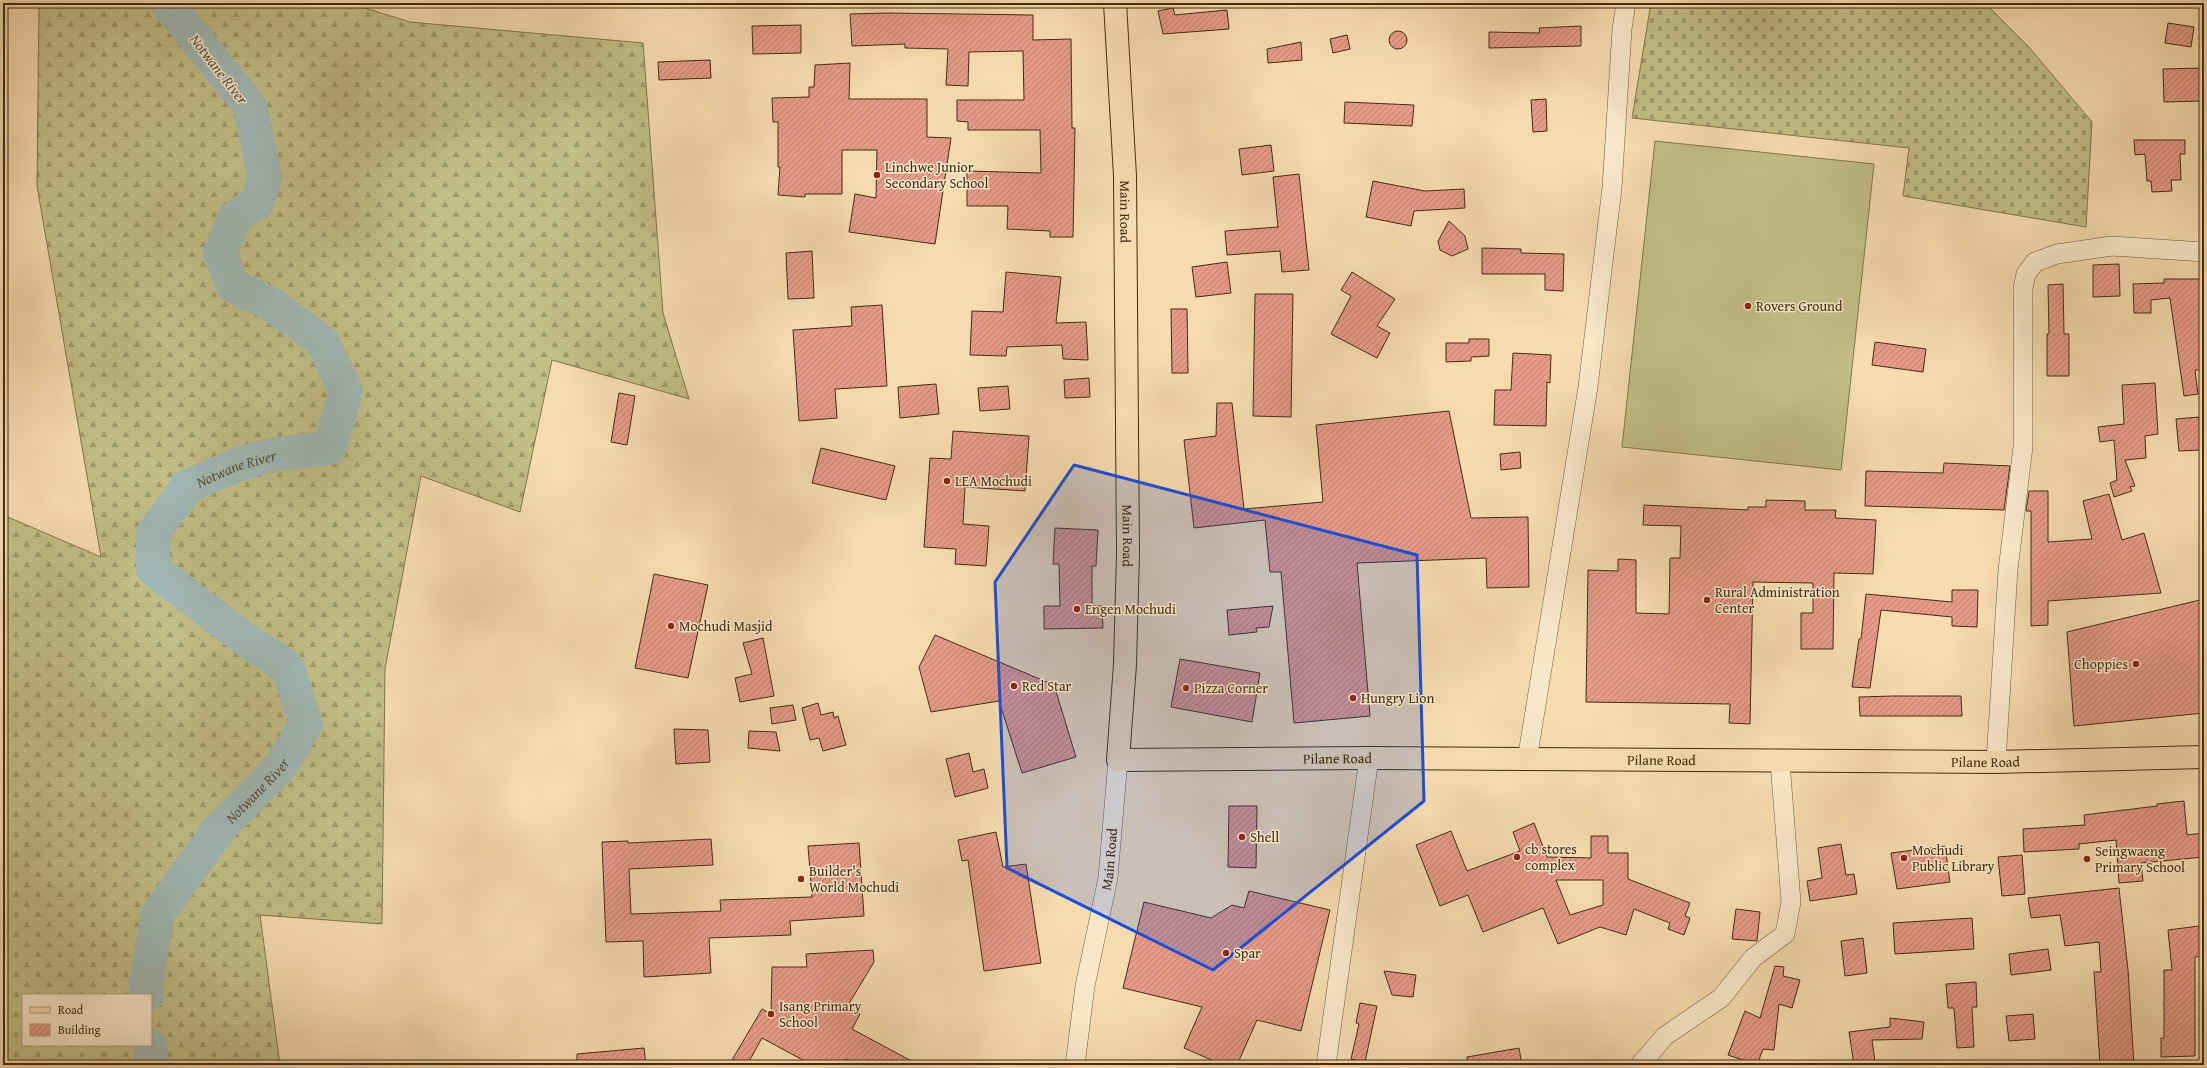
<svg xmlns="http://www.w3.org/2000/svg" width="2207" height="1068" font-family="'Gentium Book Plus',serif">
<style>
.forest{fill:url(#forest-firs);stroke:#82764c;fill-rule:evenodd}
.cemetery{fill:url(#cemetery-stones);stroke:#82764c}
.pitch{fill:#c1be86;stroke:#82764c}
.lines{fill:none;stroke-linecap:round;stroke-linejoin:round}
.river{stroke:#a0b8b5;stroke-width:34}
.building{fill:url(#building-hatch);stroke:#422d11;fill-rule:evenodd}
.minor-casing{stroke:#6f5838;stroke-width:20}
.major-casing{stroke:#422d11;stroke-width:24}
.minor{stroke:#f8e8ca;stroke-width:19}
.major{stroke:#f5dbae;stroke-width:22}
.marked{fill:#1d4ed8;fill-opacity:0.2;stroke:#1d4ed8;stroke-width:3;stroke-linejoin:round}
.poi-dot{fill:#8f2418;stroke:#f8e8ca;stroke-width:1.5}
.labels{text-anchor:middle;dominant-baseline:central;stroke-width:3;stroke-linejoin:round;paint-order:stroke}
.poi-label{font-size:14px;fill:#422d11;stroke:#f8e8ca;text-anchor:start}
.street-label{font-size:14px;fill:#422d11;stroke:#f8e8ca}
.water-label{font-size:15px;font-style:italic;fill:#5a503a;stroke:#f8e8ca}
</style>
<defs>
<pattern id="forest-firs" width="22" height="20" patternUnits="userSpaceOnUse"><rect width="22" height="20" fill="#c1be86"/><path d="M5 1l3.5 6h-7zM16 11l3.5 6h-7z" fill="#9e9b6c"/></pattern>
<pattern id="cemetery-stones" width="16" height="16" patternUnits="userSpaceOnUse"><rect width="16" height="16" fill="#c1be86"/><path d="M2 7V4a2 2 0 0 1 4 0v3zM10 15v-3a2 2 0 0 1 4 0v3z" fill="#9e9b6c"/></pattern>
<pattern id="building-hatch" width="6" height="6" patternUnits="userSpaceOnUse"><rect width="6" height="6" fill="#e79b88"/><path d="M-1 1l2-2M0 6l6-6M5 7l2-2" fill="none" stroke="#bd7f6e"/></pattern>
</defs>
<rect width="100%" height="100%" fill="#f5dbae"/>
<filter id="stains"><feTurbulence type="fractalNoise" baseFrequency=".005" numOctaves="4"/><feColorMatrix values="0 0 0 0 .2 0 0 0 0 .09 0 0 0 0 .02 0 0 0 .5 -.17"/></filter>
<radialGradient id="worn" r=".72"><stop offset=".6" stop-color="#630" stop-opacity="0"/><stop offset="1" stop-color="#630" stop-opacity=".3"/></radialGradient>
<path class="forest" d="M39 3H349L410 22 643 43 663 313 689 399 552 360 520 512 421 476 385 669 382 924 260 915 280 1065H3V515L101 557 37 186ZM23 995H151V1045H23Z"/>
<path class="cemetery" d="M1651 3H1985L2028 46 2092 122 2086 227 1903 196 1909 148 1632 118Z"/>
<path class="pitch" d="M1655 141 1874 164 1841 470 1622 447Z"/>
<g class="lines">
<g class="river">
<path id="s1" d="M147 995 146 984 158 914 220 828 280 767 306 725 288 668 246 640 153 569V534L187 487 236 465 276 454 330 448 346 391 322 341 269 303 233 286 220 253 235 217 257 203 265 178 250 106 167 3"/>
<path d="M150 1045 152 1065"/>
</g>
</g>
<path class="building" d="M1173 8 1175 15 1227 10 1229 29 1163 34 1158 11Z
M887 13 1033 15V40L1071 39 1072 128H1075L1073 237H1050V231L1007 229 1008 206H967V171L1041 173 1040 130H968V122L957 121V100H1024L1023 51 969 52 968 86 946 85 948 49 905 48V44L852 46 850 14Z
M2168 23 2194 27 2191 47 2165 43Z
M801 25V53L753 54 752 26Z
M1581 26V46L1489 48V32L1540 33 1539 28Z
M1389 40a9 9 0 1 1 18 0a9 9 0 1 1-18 0Z
M1347 35 1350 49 1333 53 1330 39Z
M1301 42 1302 60 1268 63 1267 49Z
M710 60 711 78 659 80 658 62Z
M850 63 849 99H927V137L951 138 935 244 849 232 855 194 876 198 877 150H842V194H805V197L778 195 780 167H778V122H773L772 98 809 97V87H814L815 65Z
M2204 68V101L2164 102 2163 69Z
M1546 99 1547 131 1533 132 1531 100Z
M1345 102 1414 105 1412 126 1344 123Z
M2134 140H2185V154H2180L2181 180H2171L2172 191 2152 192 2151 181H2147L2145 154 2135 155Z
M1271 145 1274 171 1242 175 1239 149Z
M1299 174 1309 270 1282 272 1280 251 1227 255 1225 231 1278 227 1273 177Z
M1373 181 1425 191 1464 189 1465 208 1414 211 1411 226 1366 217Z
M1449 221 1465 236 1468 249 1452 256 1440 250 1438 241Z
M1482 248 1521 249V253L1564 254 1563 291 1545 290V274H1482Z
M812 251 814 298 788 299 786 253Z
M1227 262 1231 293 1196 297 1192 267Z
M2119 264 2120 296 2093 297V265Z
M1006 272 1061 277 1056 323 1086 322 1088 360 1063 359 1062 345 1007 347 1006 356 970 355 972 311 1003 312Z
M1352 272 1395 299 1377 326 1390 333 1377 358 1331 334 1351 296 1341 290Z
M2164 279H2204V370H2195L2198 394 2184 396 2170 298 2151 300V313H2134L2133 284 2164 283Z
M2063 284 2064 334H2069V376H2047V334H2049L2048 285Z
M1255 294H1293L1291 417 1253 416Z
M882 305 887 386 835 389 837 418 799 421 793 330 852 326 851 307Z
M1171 309H1187L1188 373H1172Z
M1469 339H1489V356L1471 357V361L1446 362V343H1469Z
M1875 342 1926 349 1923 372 1872 365Z
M1513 353 1551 355 1550 383 1547 382 1546 426 1494 425 1495 390H1511Z
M1089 378 1090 397 1065 398 1064 380Z
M2155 383 2158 434 2145 436 2146 458 2125 460 2135 486 2130 487 2132 491 2114 497 2110 483 2117 480 2114 440 2100 442 2098 427 2124 424 2122 385Z
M936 384 939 414 900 418 898 387Z
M1008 386 1010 409 980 411 978 388Z
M619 393 635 396 627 445 611 442Z
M1217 403H1232L1244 509 1323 502 1316 425 1449 411 1471 518 1528 517 1529 587 1487 588 1486 558 1357 563 1370 716 1294 723 1281 572H1270L1265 520 1194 528 1184 440 1216 436Z
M2199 417 2201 450 2179 451 2176 419Z
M953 431 1029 436 1025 491 965 487 963 524 989 526 986 566 955 564 956 549 924 547 930 458 951 459Z
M821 448 895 466 886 500 812 483Z
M1520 452 1521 468 1501 470 1500 454Z
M1944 463 2010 466 2004 510 1865 506 1866 471 1943 473Z
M2029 491H2048V542L2092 539 2083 501 2109 494 2122 540 2144 533 2161 593 2048 601V625L2031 626V511H2026Z
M1766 500 1805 501V510H1836L1835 518 1876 520 1873 574 1834 573 1833 649H1801V613H1813V583L1753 582 1750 724 1729 723 1730 704 1586 702 1588 570 1618 571V559L1636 560V613L1669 614 1670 558H1680L1681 526 1643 525 1644 505 1748 510V507H1766Z
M1055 528 1098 530 1096 566H1092V606H1102L1103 628 1044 629V606H1060L1059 564H1053Z
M654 574 708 585 688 678 635 668Z
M1952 590H1978L1977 627 1952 626V617L1881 610 1870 688 1852 687 1859 639H1861L1866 594 1952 602Z
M2204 599V713L2074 726 2067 632Z
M1273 606 1269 627 1256 628 1257 632 1229 635 1227 610Z
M935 635 1054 685 1076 757 1022 773 999 701 931 712 919 667Z
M763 638 774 696 740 702 735 678 752 674 743 643Z
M1180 659 1260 673 1252 722 1171 707Z
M1893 696H1961L1962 716H1860L1859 697Z
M818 703 821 715 833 712 834 718 838 716 846 745 823 751 819 738 810 740 802 708Z
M793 705 796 720 772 724 770 708Z
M674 729 708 730 710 762 676 764Z
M749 731 776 732 780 751 748 748Z
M969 753 973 772 984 769 988 788 955 797 946 759Z
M2184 801 2187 835 2204 833V857L2141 863 2143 881 2119 883 2116 840 2079 844V849L2024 852 2023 829 2085 825 2084 815 2157 806V804Z
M1229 806H1257L1256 868 1228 867Z
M1534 823 1547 857 1591 858V836H1608V853H1628V879L1690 903 1685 916 1690 918 1684 935 1668 929 1670 923 1634 909 1626 935 1600 927 1558 944 1543 908 1483 932 1468 895 1440 906 1416 845 1451 831 1467 871 1520 851 1513 832ZM1556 880H1603V905L1570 915Z
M996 832 1003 867 1026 864 1041 963 984 971 968 860 962 861 958 840Z
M711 839 713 865 629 869 631 914 721 911 720 900 812 897 808 846 859 843 864 916 790 921 791 935 709 938 711 973 644 977 643 941 606 942 602 842 628 841V843Z
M1841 844 1846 875 1854 874 1857 894 1810 901 1807 881 1822 878 1818 848Z
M1945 846 1950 882 1897 889 1891 853Z
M2022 855 2025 894 2002 896 1998 857Z
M2119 888 2128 970 2134 1065H2100L2094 972H2101L2099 942 2065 946 2060 915 2031 918 2028 898Z
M1249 891 1330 910 1301 1031 1257 1020 1237 1065H1223L1184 1048 1202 1007 1123 988 1144 902 1211 918 1232 905 1244 908Z
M1736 909 1760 912 1757 941 1732 939Z
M1972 918 1974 949 1895 954 1893 923Z
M2199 926 2202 956 2195 957V1056L2161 1057V1038H2164V970H2172L2168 930Z
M1863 938 1867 973 1845 976 1841 941Z
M2048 949 2051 970 2011 975 2009 954Z
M873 950 874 962 847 1007 860 1014 852 1029 919 1065H858L846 1059 843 1065H812L762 1038 747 1065H729L762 1009 771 1014 772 967H807L806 954Z
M1775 966 1784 967 1783 976 1800 980 1792 1008 1779 1004 1774 1050 1763 1049 1757 1065 1728 1055 1745 1011 1760 1018Z
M1384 971 1416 975 1413 997 1392 995Z
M1976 982 1977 1007H1972L1974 1047 1957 1048 1954 1008H1948L1946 984Z
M1360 1003 1377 1006 1365 1062 1351 1059 1359 1024 1356 1023Z
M2033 1014 2035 1039 2009 1041 2006 1016Z
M1890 1018 1924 1022 1922 1039 1872 1040 1875 1062 1854 1065 1849 1032 1890 1027Z
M644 1048 646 1065H577V1054Z
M1519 1048 1522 1065H1468L1467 1057Z"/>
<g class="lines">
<g class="minor-casing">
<g id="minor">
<path d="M1527 760 1588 387 1612 188 1622 29 1626 3"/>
<path d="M1996 762 2008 570 2023 447V288L2026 274 2035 262 2057 254 2112 246 2204 252"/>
<path id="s2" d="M1075 1065 1085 986 1108 878 1118 760"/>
<path d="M1326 1065 1369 758"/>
<path d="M1640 1065 1665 1036 1721 998 1753 958 1785 934 1791 902 1780 762"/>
</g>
</g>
<g class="major-casing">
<g id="major">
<path id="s3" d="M1115 3 1125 176 1128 553 1125 664 1118 760 1369 758 1996 762 2204 757"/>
</g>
</g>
<use href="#minor" class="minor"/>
<use href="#major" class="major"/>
</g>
<path class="marked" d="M1074 465 1417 555 1424 801 1213 970 1007 868 995 582Z"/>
<g class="poi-dot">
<circle cx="877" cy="175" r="4"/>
<circle cx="1748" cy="306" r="4"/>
<circle cx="947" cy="481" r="4"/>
<circle cx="1707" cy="600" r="4"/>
<circle cx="1077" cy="609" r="4"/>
<circle cx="671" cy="626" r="4"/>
<circle cx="2136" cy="664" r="4"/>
<circle cx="1014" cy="686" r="4"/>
<circle cx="1186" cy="688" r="4"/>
<circle cx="1353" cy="698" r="4"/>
<circle cx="1242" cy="837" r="4"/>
<circle cx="1517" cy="857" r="4"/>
<circle cx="1904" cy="858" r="4"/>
<circle cx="2087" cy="859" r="4"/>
<circle cx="801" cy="879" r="4"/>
<circle cx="1226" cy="953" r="4"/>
<circle cx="771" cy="1014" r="4"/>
</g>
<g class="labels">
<g class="poi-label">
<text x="885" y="167">Linchwe Junior<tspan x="885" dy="16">Secondary School</tspan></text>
<text x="1756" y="306">Rovers Ground</text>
<text x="955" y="481">LEA Mochudi</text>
<text x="1715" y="592">Rural Administration<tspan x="1715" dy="16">Center</tspan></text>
<text x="1085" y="609">Engen Mochudi</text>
<text x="679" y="626">Mochudi Masjid</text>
<text x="2128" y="664" text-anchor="end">Choppies</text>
<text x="1022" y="686">Red Star</text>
<text x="1194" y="688">Pizza Corner</text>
<text x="1361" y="698">Hungry Lion</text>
<text x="1250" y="837">Shell</text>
<text x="1525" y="849">cb stores<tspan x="1525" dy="16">complex</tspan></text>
<text x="1912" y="850">Mochudi<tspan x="1912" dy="16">Public Library</tspan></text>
<text x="2095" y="851">Seingwaeng<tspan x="2095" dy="16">Primary School</tspan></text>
<text x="809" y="871">Builder's<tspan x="809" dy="16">World Mochudi</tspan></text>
<text x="1234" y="953">Spar</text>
<text x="779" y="1006">Isang Primary<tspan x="779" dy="16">School</tspan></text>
</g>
<g class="street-label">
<text stroke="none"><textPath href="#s3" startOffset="209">Main Road</textPath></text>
<text stroke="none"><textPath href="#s3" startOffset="533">Main Road</textPath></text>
<text stroke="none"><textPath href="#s3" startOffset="977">Pilane Road</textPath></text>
<text stroke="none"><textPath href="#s3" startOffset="1301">Pilane Road</textPath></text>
<text stroke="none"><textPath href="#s3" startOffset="1625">Pilane Road</textPath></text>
<text stroke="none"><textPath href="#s2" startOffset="209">Main Road</textPath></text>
</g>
<g class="water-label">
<text transform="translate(219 69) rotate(52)">Notwane River</text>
<text stroke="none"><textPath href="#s1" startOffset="696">Notwane River</textPath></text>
<text stroke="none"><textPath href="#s1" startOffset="241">Notwane River</textPath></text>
</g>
</g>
<rect width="2207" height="1068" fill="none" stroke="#f5dbae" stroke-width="16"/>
<rect x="4" y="4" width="2199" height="1060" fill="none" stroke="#422d11" stroke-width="2"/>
<rect x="8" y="8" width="2191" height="1052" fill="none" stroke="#422d11"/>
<rect x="22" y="994" width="130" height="52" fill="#f8e8ca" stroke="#af9d80"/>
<rect x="30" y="1007" width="20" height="6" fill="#f5dbae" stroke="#af9d80"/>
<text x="58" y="1014" font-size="12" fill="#422d11">Road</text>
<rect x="30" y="1024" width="20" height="12" fill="url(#building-hatch)" stroke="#af9d80"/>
<text x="58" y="1034" font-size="12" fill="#422d11">Building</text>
<rect width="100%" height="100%" filter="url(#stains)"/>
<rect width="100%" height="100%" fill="url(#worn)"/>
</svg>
